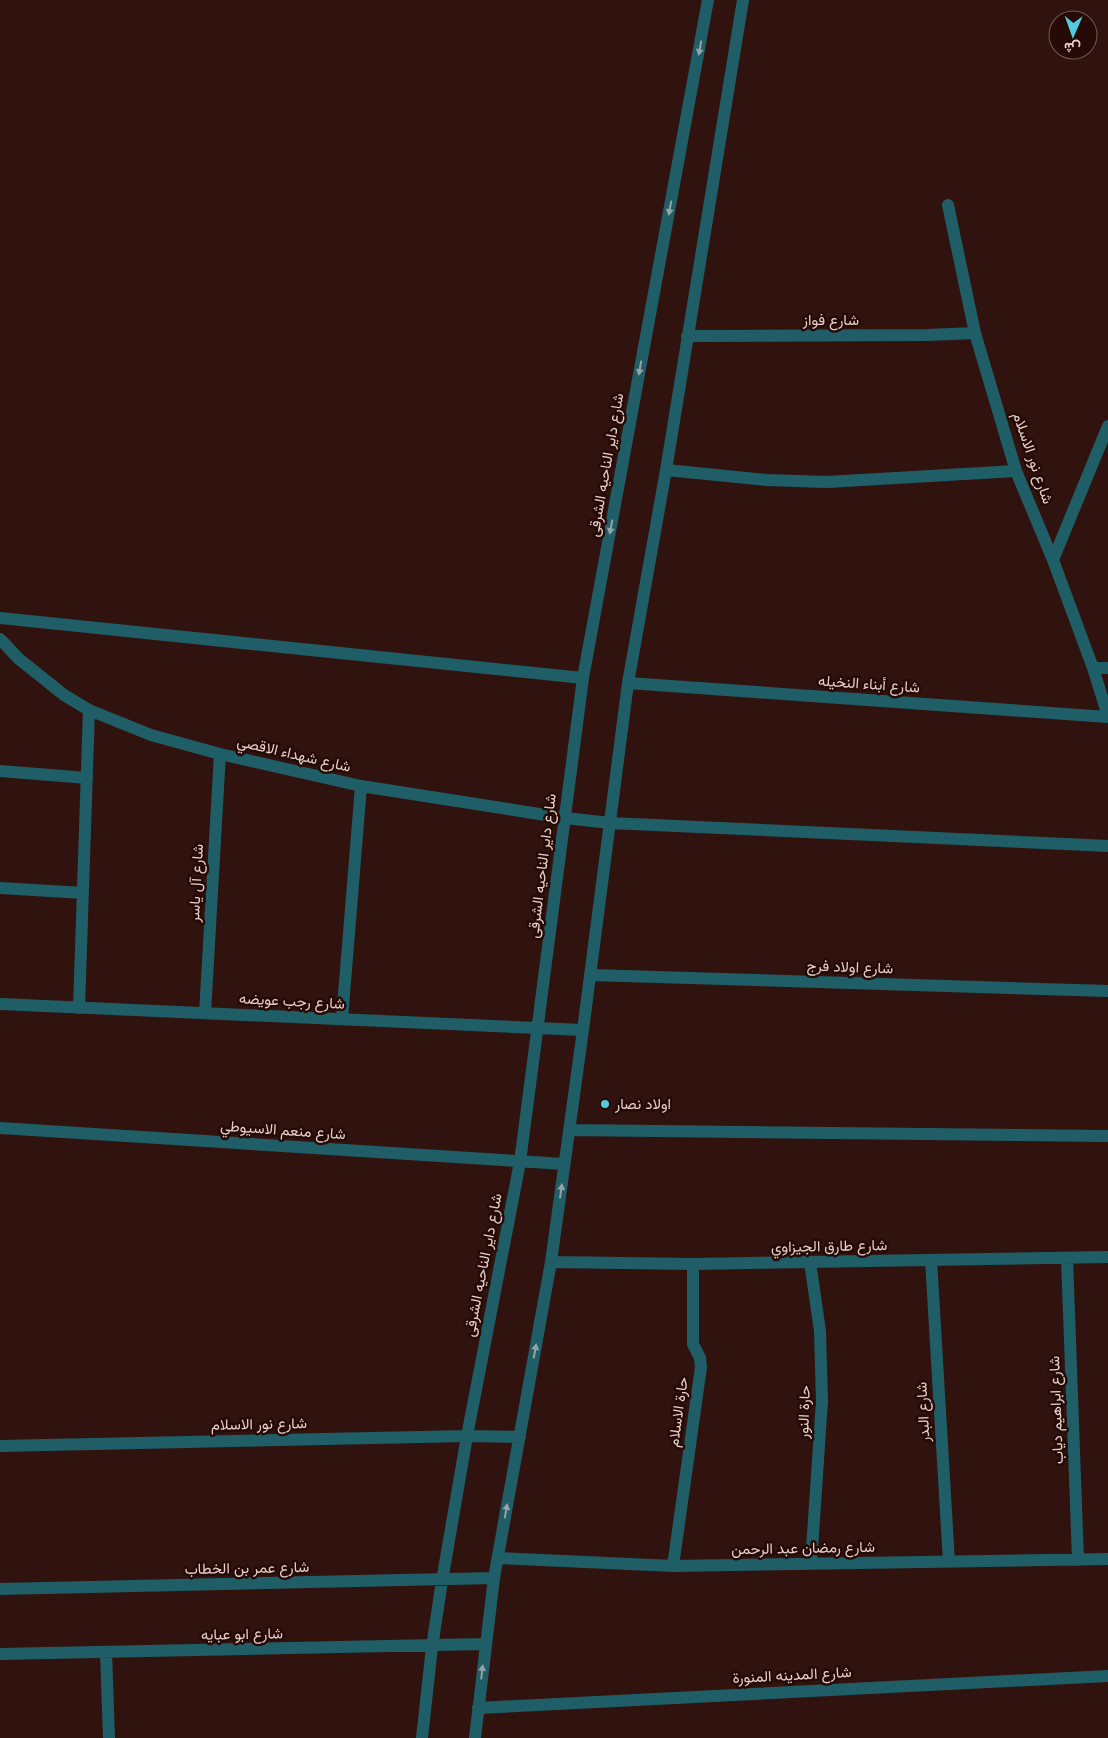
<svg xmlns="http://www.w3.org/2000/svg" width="1108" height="1738" font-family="'Fira Sans',Vazirmatn,sans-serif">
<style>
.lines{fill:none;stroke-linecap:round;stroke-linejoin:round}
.minor{stroke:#205e67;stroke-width:12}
.oneway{fill:#96a2a3}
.poi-dot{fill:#54cadd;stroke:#260a06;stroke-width:2}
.labels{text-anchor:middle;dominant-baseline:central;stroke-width:5;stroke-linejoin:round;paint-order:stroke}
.street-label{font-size:15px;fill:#e4cfcb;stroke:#260a06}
.poi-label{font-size:15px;fill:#e4cfcb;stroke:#260a06;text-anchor:start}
</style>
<rect width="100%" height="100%" fill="#30130f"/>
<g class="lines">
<path class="minor" d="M948 205 975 333 1016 471 1053 560 1093 668 1108 716
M687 336 928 335 975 333
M666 470 766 480 827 482 1016 471
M1053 560 1108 426
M0 618 583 678
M0 639 19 659 64 695 89 710 151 735 220 754 361 786 565 818 610 823 1108 846
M1093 668H1108
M628 683 1108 717
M0 771 87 778
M0 888 83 893
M591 975 1108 991
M0 1004 583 1030
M79 1008 89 710
M205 1013 220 754
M342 1019 361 786
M0 1128 564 1164
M569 1130 1108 1136
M1067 1258 1078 1560
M931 1260 949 1562
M551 1262 693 1264 1108 1257
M810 1262 820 1331 822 1401 811 1564
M0 1446 467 1436 520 1437
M498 1558 673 1566 1108 1559
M673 1566 701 1367 700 1358 693 1344V1264
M0 1589 494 1578
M106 1652 109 1738
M0 1654 485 1644
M478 1708 1108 1676
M422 1738 432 1647 442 1581 467 1436 520 1162 583 678 708 0
M475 1738 494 1578 551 1262 583 1030 628 683 666 470 743 0"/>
</g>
<defs><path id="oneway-solid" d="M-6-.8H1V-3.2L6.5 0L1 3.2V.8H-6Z" transform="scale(1.25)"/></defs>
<g class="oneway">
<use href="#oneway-solid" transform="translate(700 48) rotate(100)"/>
<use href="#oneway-solid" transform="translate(670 208) rotate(100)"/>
<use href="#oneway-solid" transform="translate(640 368) rotate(100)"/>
<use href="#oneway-solid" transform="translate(611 527) rotate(100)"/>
<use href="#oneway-solid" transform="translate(561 1191) rotate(-82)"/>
<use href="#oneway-solid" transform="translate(535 1351) rotate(-80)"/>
<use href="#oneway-solid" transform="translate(506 1511) rotate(-80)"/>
<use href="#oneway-solid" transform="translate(482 1672) rotate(-84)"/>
</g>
<circle class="poi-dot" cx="605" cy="1104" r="5"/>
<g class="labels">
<g class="street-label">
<text x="831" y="320">شارع فواز</text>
<text transform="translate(1033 458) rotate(71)">شارع نور الاسلام</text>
<text transform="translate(606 465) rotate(-80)">شارع داير الناحيه الشرقى</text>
<text transform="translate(869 684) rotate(4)">شارع أبناء النخيله</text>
<text transform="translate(294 754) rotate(13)">شارع شهداء الاقصي</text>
<text transform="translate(542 866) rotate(-83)">شارع داير الناحيه الشرقى</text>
<text transform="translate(196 883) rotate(-87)">شارع آل ياسر</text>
<text transform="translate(850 967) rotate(2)">شارع اولاد فرج</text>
<text transform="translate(292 1001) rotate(3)">شارع رجب عويضه</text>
<text transform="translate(283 1130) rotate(4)">شارع منعم الاسيوطي</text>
<text transform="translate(829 1246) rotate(-1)">شارع طارق الجيزاوي</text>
<text transform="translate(483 1265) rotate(-79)">شارع داير الناحيه الشرقى</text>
<text transform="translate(1056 1410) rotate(-92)">شارع ابراهيم دياب</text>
<text transform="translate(678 1412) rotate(-82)">حارة الاسلام</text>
<text transform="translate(804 1412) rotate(-88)">حارة النور</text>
<text transform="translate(923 1412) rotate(-93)">شارع البدر</text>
<text transform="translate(259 1424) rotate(-1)">شارع نور الاسلام</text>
<text transform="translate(803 1548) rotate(-1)">شارع رمضان عبد الرحمن</text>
<text transform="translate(247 1568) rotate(-1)">شارع عمر بن الخطاب</text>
<text transform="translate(242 1634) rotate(-1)">شارع ابو عبايه</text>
<text transform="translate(792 1675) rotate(-3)">شارع المدينه المنورة</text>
</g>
<g class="poi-label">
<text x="615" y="1104">اولاد نصار</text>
</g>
</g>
<g transform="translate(1073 35) rotate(182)"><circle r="24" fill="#260a06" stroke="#725955"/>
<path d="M0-4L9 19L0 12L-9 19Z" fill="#54cadd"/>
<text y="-8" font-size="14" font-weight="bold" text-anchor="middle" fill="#e4cfcb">ش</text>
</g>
</svg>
